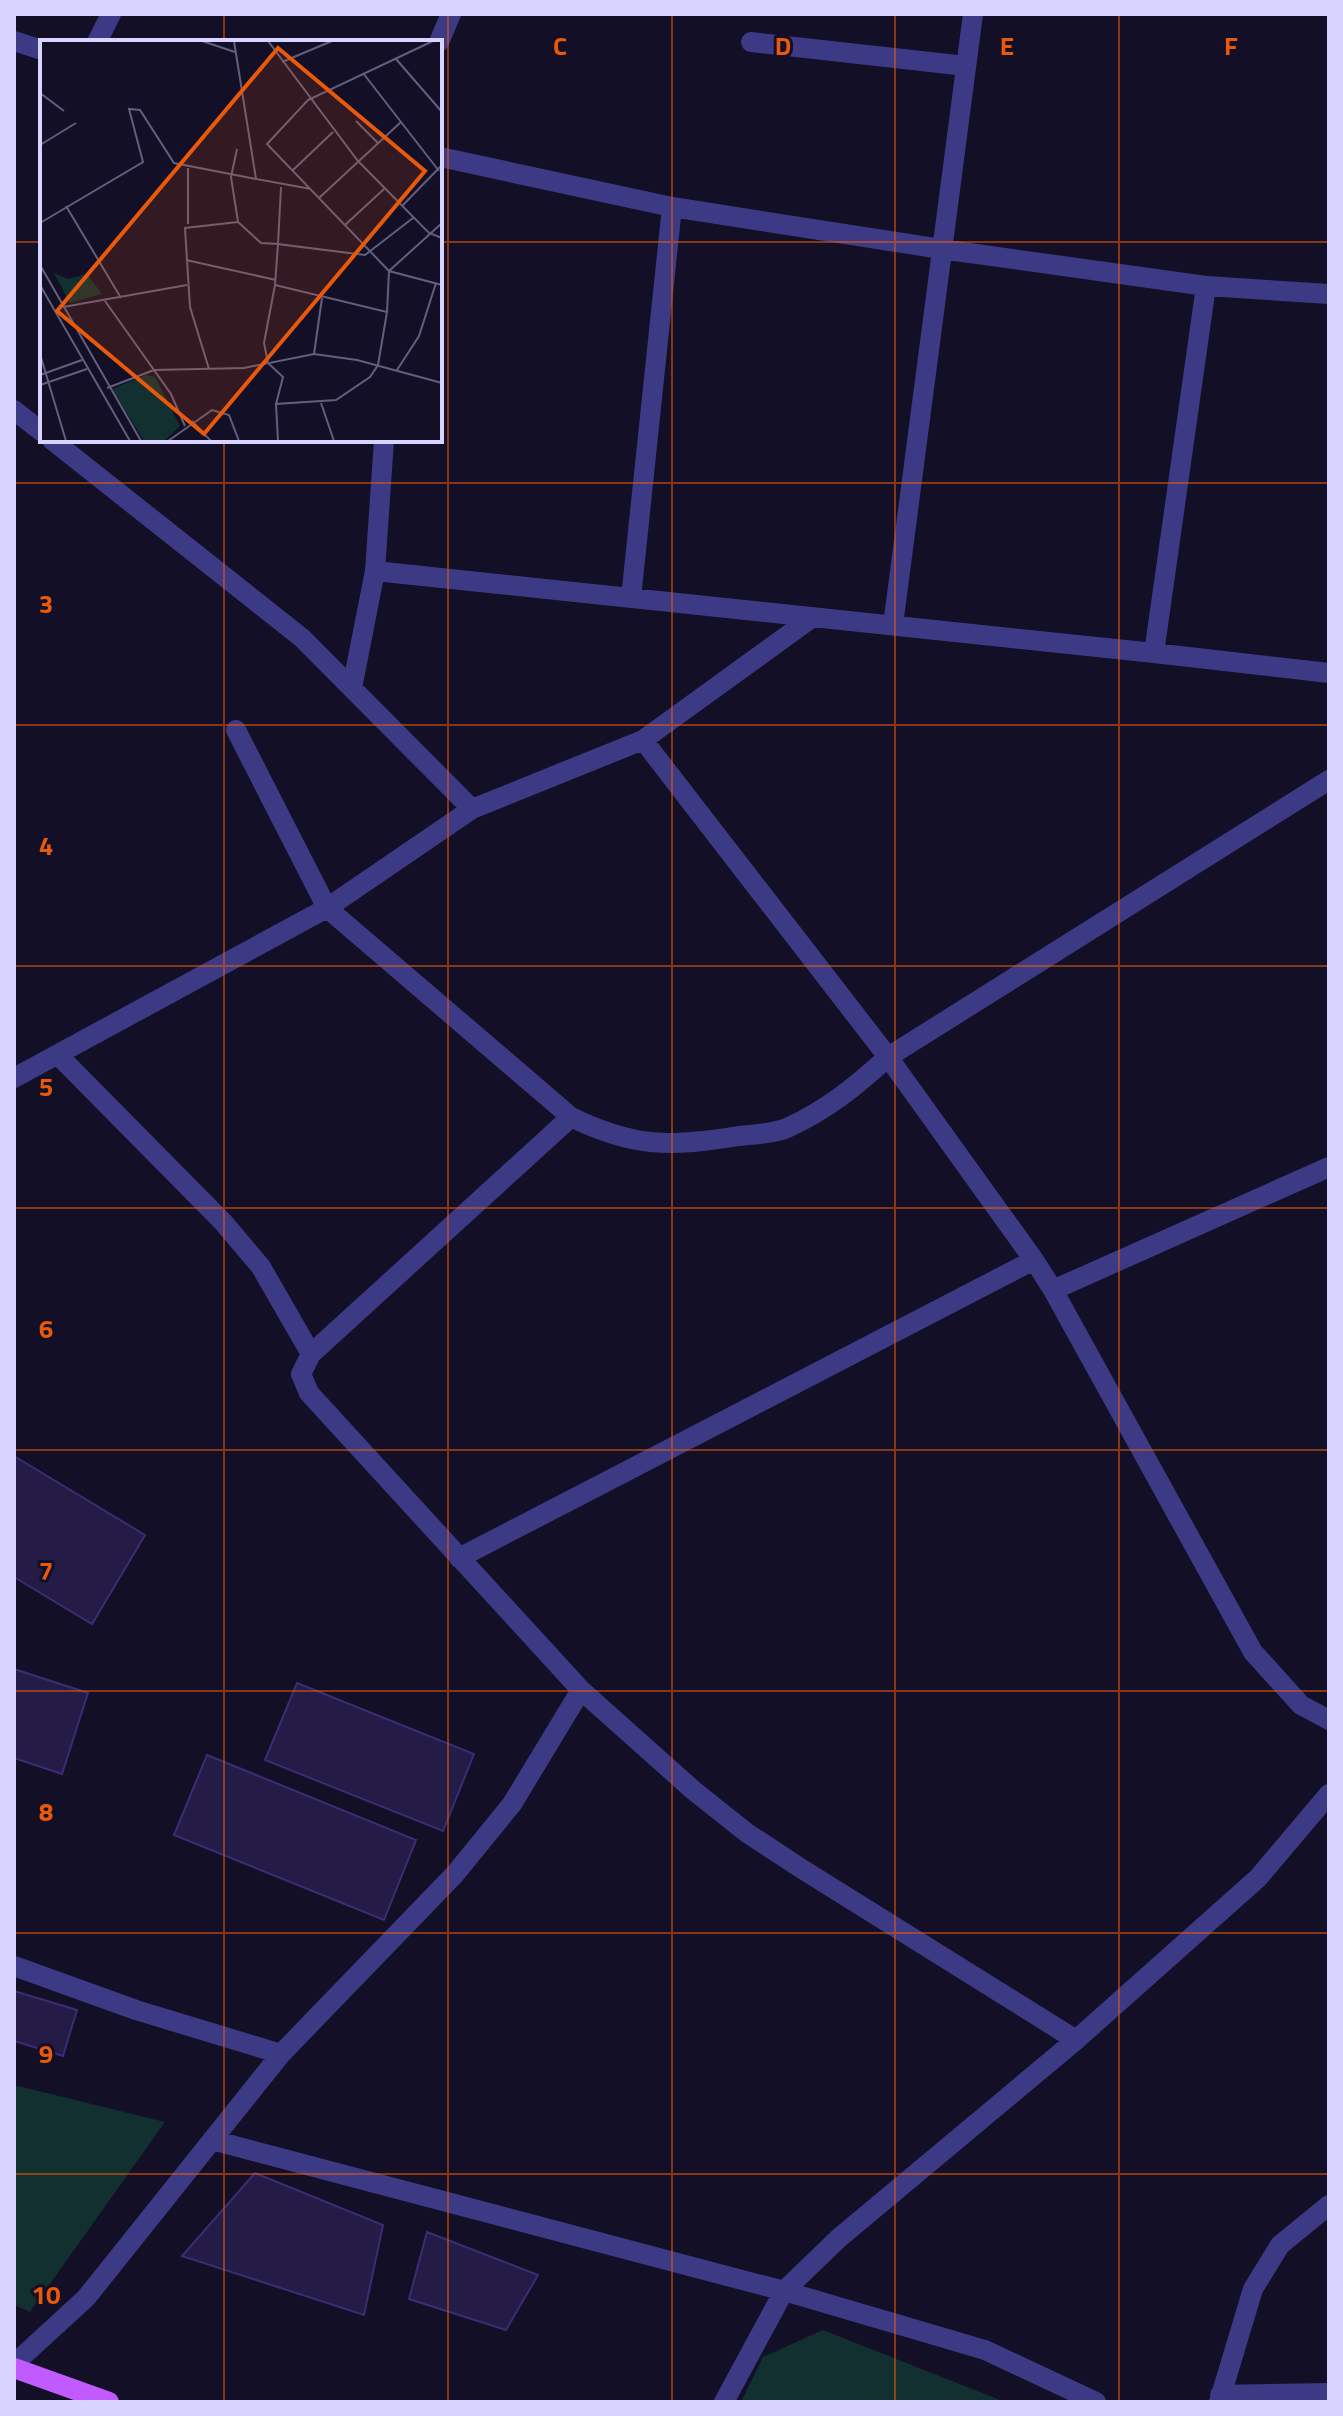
<svg xmlns="http://www.w3.org/2000/svg" width="1343" height="2416" font-family="'Titillium Web',sans-serif">
<style>
.green{fill:#12302f}
.building{fill:#241b47;stroke:#3b2d73;stroke-width:2}
.lines{fill:none;stroke-linecap:round;stroke-linejoin:round}
.street{stroke:#3d3a85;stroke-width:20}
.primary{stroke:#c25bff;stroke-width:20}
.grid{fill:none;stroke:#e8590c;stroke-width:2;stroke-opacity:0.55}
.inset-road{fill:none;stroke:#625e7d;stroke-width:2}
.view{fill:#e8590c;fill-opacity:0.15;stroke:#e8590c;stroke-width:4}
.inset-edge{fill:none;stroke:#d9d4ff;stroke-width:4}
.grid-label{font-size:26px;text-anchor:middle;font-weight:bold;fill:#e8590c;stroke:#130f26;stroke-width:6;stroke-linejoin:round;paint-order:stroke}
</style>
<rect width="100%" height="100%" fill="#130f26"/>
<path class="green" d="M14 2085 165 2122 30 2312 14 2305Z
M823 2330 1005 2402H741L763 2357Z"/>
<path class="building" d="M14 1456 145 1535 92 1624 14 1577Z
M14 1669 88 1693 62 1774 14 1758Z
M297 1683 474 1754 443 1831 265 1760Z
M207 1755 416 1840 384 1920 174 1835Z
M14 1991 77 2010 63 2056 14 2041Z
M255 2173 383 2225 364 2315 182 2256Z
M427 2232 538 2275 506 2330 409 2299Z"/>
<g class="lines">
<path class="street" d="M14 41 42 50
M97 42 111 14
M439 42 451 14
M751 42 966 66
M440 157 672 207 941 249 1206 286 1329 294
M14 410 42 432
M52 440 302 638 472 809 643 740 813 617
M384 440 375 571 1154 653 1329 673
M631 598 672 207
M893 625 973 14
M1154 653 1206 286
M352 688 375 571
M236 730 327 908 571 1117C634 1148 671 1147 739 1136 754 1134 773 1134 787 1128 827 1110 856 1086 888 1057L1034 1260 1053 1290 1329 1167
M643 740 888 1057 1329 780
M58 1055 223 1222 261 1267 311 1354
M14 1078 327 908 472 809
M571 1117 311 1354 301 1374 309 1393 581 1690 693 1790 747 1833 802 1869 1076 2040
M1053 1290 1253 1652 1301 1705 1329 1720
M459 1558 1034 1260
M14 1966 136 2010 281 2054
M212 2140 784 2291 985 2350 1096 2402
M14 2364 86 2298 281 2054 455 1874 512 1804 581 1690
M1220 2395 1329 2393
M724 2402 784 2291 839 2238 1076 2040 1258 1878 1329 1794
M1219 2402 1253 2289 1280 2245 1329 2205"/>
<path class="primary" d="M14 2368 109 2402"/>
</g>
<path class="grid" d="M224 14V42M448 14V2402M672 14V2402M895 14V2402M1119 14V2402M14 242H42M440 242H1329M224 440V2402M14 483H1329M14 725H1329M14 966H1329M14 1208H1329M14 1450H1329M14 1691H1329M14 1933H1329M14 2174H1329"/>
<g transform="translate(40 40)">
<rect width="402" height="402" fill="#130f26"/>
<path d="M14 233 28 239 47 234 62 254 30 263ZM106 335 115 337 140 386 124 401H104L72 349Z" fill="#12302f"/>
<path class="inset-road" d="M162 1 195 12M194 1 216 139 271 149M228 1 318 121 389 193 402 198M393 1 268 60 227 104 349 231 402 245M356 19 402 72M242 22 292 1M323 33 399 131M0 53 24 71M316 81 338 103M0 105 36 83M197 109 191 137 198 182 221 203 238 204 235 245 347 272 338 325 330 337 296 360 236 364 238 401M148 128V184M252 131 293 92M241 147 238 204 325 215 373 178M279 158 361 82M26 166 81 258M362 166 402 125M0 183 103 122 89 69 100 70 134 123 216 139M305 185 344 149M146 220 236 240M0 225 101 401M0 245 90 401M235 245 224 303 228 323 243 337 236 364M65 261 131 354 145 386M23 267 147 245M347 272 349 231 402 183M0 314 26 401M274 314 282 258M169 329 150 267 145 188 198 182M357 330 379 296 396 243M0 335 42 320M0 345 47 329M67 348 114 330 204 328 274 314 317 320 402 343M281 363 294 401M152 381 171 401M128 401 172 370 189 375 199 401"/>
<path class="view" d="M238 8 385 131 164 394 17 271Z"/>
<rect width="402" height="402" class="inset-edge"/>
</g>
<g class="grid-label">
<text x="560" y="55">C</text>
<text x="783" y="55">D</text>
<text x="1007" y="55">E</text>
<text x="1231" y="55">F</text>
<text x="46" y="613">3</text>
<text x="46" y="855">4</text>
<text x="46" y="1096">5</text>
<text x="46" y="1338">6</text>
<text x="46" y="1580">7</text>
<text x="46" y="1821">8</text>
<text x="46" y="2063">9</text>
<text x="46" y="2304">10</text>
</g>
<rect width="1343" height="2416" fill="none" stroke="#d9d4ff" stroke-width="32"/>
</svg>
